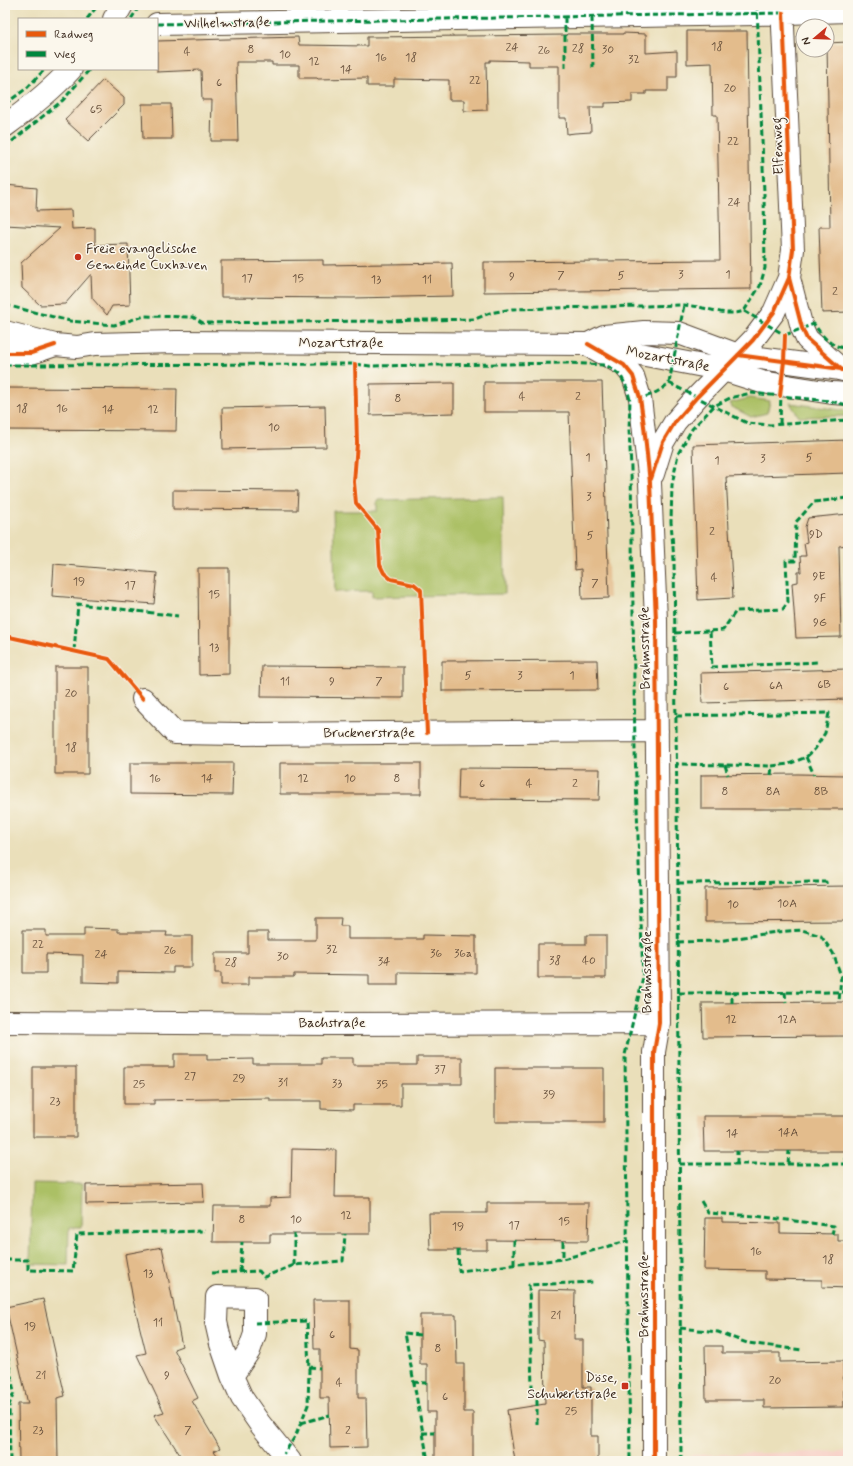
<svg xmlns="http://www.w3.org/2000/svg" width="853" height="1466" font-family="Mynerve,sans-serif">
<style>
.built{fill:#f7d1c7}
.green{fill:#abc065;stroke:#737542}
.building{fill:#e3bc8c}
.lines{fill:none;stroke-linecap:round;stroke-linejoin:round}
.minor-casing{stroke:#554535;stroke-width:24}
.tertiary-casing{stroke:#554535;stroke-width:24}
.minor{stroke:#fff;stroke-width:22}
.tertiary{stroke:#fff;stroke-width:22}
.quiet{stroke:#00873e;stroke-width:3;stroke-dasharray:6 3;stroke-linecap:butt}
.cycleway-casing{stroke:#fbf7ec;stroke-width:6}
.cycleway{stroke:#e8590c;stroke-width:4}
.poi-dot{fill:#c8321e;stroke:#fbf7ec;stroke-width:1.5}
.labels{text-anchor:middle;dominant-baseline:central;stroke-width:3;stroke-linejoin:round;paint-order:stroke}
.number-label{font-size:12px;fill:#654e3a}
.street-label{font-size:14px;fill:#3b2a1e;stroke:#fbf7ec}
.poi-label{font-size:14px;fill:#3b2a1e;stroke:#fbf7ec;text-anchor:start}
</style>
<rect width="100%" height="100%" fill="#fbf7ec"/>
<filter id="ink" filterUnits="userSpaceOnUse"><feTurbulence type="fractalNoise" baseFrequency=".025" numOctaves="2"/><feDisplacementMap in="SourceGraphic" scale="8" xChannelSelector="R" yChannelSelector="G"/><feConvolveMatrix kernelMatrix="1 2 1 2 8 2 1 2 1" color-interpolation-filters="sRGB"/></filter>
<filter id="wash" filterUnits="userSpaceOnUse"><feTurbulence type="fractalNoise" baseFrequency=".012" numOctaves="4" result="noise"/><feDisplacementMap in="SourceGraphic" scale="16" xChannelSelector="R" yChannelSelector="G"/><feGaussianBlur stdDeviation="0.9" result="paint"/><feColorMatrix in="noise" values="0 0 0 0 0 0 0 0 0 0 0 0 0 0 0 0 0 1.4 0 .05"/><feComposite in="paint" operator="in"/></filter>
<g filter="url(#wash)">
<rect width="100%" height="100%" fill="#eadfba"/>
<path class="built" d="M848 1451V1461H690V1455Z"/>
<path class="green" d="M750 398 770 401 767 413 751 417 732 407 730 403Z
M790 403 848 411V416L799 417Z
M503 497 505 594 372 597V591L335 592 333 511H377V500Z
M32 1183 82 1184 81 1228H69L68 1265 30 1264Z"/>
<g id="blocks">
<path class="building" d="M687 31H747L751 289 484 292V262L720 260 717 115H713L712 63 687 64Z
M623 33 646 34V53L677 51V77H668V91H646V94H632V102L605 103V107H590L591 132 575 133 567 134 566 118H559V66H529V61L490 60V62H486L487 110 464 111V100H449V80L394 79V86H367V78L318 79 317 78H299V65H272V62H236L238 141H211L212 100H202L201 70 157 72V41L298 37 299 45 367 46V37L566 35 567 34H623Z
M848 42V312L822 313 819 227H830L827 43Z
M103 80 124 98V105L88 141 65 120Z
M142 104H171L172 139H143Z
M5 185 37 188 36 211 71 210 72 229 95 228V245L128 244 130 305 112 306 107 315 92 298 91 274 65 304 40 305 22 288 21 263 60 228 5 225Z
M323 260V265L452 263 453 296 352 298 221 297V261Z
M484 382H602L609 598 582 599 581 569 575 570 569 412H484Z
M454 383V413L370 415V384Z
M5 388 177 389 176 431 5 430Z
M325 406 326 447 223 449 222 408Z
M848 440V473L726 477 733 598 698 600 693 445Z
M173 490 298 491 297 510 173 509Z
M848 514V545L839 546 841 637 796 638 792 583 798 582V572H801L800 556H806L804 543 807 542 805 527 808 518Z
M54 564 157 573 154 604 52 596Z
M198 568H229V674L199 675Z
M597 660 598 690 442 691V661Z
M262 666 403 667V698L261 697Z
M55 667H88V774H55Z
M848 669V699L702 703 701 673Z
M130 763H233L232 795 130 794Z
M280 763H421V794H280Z
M459 768 600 769 599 800 458 799Z
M798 774 845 775V809H701V775Z
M848 886V921L705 922V888Z
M316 918H341L340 926H348V939H423V935L476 936V973L398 972V985H369V975L294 974V977H248V985H221V973H215V953H248V932H268V940H316Z
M84 928 118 929V932H167L166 936H192V967H173V973L118 972V983L83 982V955L46 954V973H23V930H46V936H84Z
M586 935H606V978H538V944H586Z
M848 1002V1036L703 1037 702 1003Z
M174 1054H207V1060L253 1059V1064H321V1058H353V1065H417V1057H462V1084H401V1105H353V1110L321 1109V1101H270V1098L154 1100V1104H124V1067H174Z
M33 1067H76V1137H33Z
M495 1068H604V1122H495Z
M703 1116H848V1151H704Z
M292 1149 336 1150 335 1197H370V1234H270V1242H213L214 1206H270V1198L291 1197Z
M203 1183 204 1202 86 1204V1185Z
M487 1203H589L588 1241 487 1240V1250H430L429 1213H487Z
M705 1218H722V1222L780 1223V1233L838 1234V1241H848V1288L822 1287V1280L765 1279V1271L704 1270Z
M162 1247 182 1346 174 1349 198 1398 192 1401 220 1448 214 1451 222 1461H184L154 1415 164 1412 137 1355 146 1353 133 1300 125 1254Z
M538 1290 575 1291 574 1340H583V1387H591V1436H598V1461H515L507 1410 545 1404 544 1341 538 1340Z
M43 1299 65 1396 57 1398 58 1461H19L18 1404H28L6 1307Z
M313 1300H350V1349L358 1350V1398H366L367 1447 330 1448 329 1398H320V1349H314Z
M420 1315H456L457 1364H464V1412H473V1461H435V1412H427V1364H420Z
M705 1346H722V1353H780V1362L843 1361 844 1407 764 1408V1400H706Z"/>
</g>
</g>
<g filter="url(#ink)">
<use href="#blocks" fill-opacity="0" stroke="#554535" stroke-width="1"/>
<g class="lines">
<g class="minor-casing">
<path id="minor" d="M157 24 757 14 848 11
M789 278 802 328 807 339 842 370
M590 346 624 365 633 376 640 398 650 483 656 620 659 1023 654 1052V1461
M5 353H31L55 345
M653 474 663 442 675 422 697 397 753 340 774 312 789 278 793 250 782 5
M143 699 175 733 240 734 657 731
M5 1022 330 1024 659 1023
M217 1297 255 1298V1334L249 1351 232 1376 221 1344 216 1322Z
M232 1376 242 1398 260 1424 290 1461"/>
</g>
<g class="tertiary-casing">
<path id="tertiary" d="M114 19 122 5
M5 126C28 109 52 90 71 69
M5 332 55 345 77 347 95 344 176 342 588 344 724 370 762 382 832 393 848 394
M590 343 604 336 644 332 679 333 738 355 848 370"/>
</g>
<use href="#minor" class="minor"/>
<use href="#tertiary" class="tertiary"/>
<path class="quiet" d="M565 17V68
M592 17 593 69
M87 19 98 5
M131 19 140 5
M157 24 783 13
M5 104 27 88 45 69
M5 147 63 100 90 69
M5 305 70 321 114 325 145 316 193 317 203 323 378 321 475 319 490 313 512 309 684 305C690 306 697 306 703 308 718 311 729 316 744 311L760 286 765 268 764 193 757 5
M744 311 785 335
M785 335 814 324C823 337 831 348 848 348
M5 365 355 364 370 366 567 363 605 365 611 368 621 376 627 388 630 400 629 430 631 468 635 751 643 977 625 1055 630 1461
M669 383 747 423 770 425 848 420
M637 399C650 396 659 392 669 383L684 305
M780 424 781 393
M710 631 712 667 819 662
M675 633 723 630 736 611 783 609 788 602 786 561H795L796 522 814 502 848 498
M74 651 78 604 178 616
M676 716 829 713 825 733 815 749 806 757 789 764 772 766 676 764
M806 757 814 775
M725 765 728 775
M771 775 772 766
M678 883 826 882 827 887
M678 942 718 941 776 932 802 930 821 936 833 953 841 976 839 1002
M785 992 786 1003
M679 993 848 992
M732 1003V992
M679 1164H846V1151
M737 1164V1151
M788 1164 789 1151
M701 1201 708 1213 756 1216 834 1226 832 1234
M514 1240V1265
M563 1241V1259
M458 1250 459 1271 563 1259 627 1241
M5 1260H28V1270L73 1271 77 1234 205 1231
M294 1265V1234
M240 1272 242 1242
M212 1273 259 1271 264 1277 294 1265 343 1261 345 1234
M255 1323 307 1321 309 1370 308 1405 296 1435 284 1454
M680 1328 718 1332 747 1343 802 1350
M420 1335 405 1333 428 1461
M5 1340 14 1393 9 1405 10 1461
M309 1367 320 1368
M413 1382 427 1383
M301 1423 330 1415
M537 1424V1394L532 1387 529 1285 595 1282
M422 1433H435
M681 1461 678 889 674 560 671 522 672 485 678 454 692 429 714 406 730 398 751 393 830 401 848 405"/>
<g class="cycleway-casing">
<path id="cycleway" d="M789 278 802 328 807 339 842 370
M588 344 624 365 633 376 640 398 644 426 650 483 656 620 659 1023 654 1052V1461
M5 353H31L55 345
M738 355 841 369
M355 364 357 443 354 482 356 503 378 530 380 565 384 573 391 579 414 584 421 590 427 733
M780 396 784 361 785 335
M651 479 663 442 675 422 697 397 753 340 774 312 789 278 793 250 783 13
M5 636 109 659 143 699"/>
</g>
<use href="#cycleway" class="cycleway"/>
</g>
</g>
<g class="poi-dot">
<circle cx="78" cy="257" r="4"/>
<rect x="621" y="1382" width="8" height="8" rx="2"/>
</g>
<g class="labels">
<g class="number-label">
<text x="717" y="47">18</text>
<text x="512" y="48">24</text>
<text x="578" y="49">28</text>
<text x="251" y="50">8</text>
<text x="608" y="50">30</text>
<text x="544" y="51">26</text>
<text x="187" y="52">4</text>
<text x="285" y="55">10</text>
<text x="381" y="58">16</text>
<text x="411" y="58">18</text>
<text x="634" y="60">32</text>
<text x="314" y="62">12</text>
<text x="346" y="70">14</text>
<text x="475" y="81">22</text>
<text x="219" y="83">6</text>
<text x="730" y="89">20</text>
<text x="96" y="110">65</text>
<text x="733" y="142">22</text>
<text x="734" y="203">24</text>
<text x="681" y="275">3</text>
<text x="728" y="275">1</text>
<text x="561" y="276">7</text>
<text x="621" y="276">5</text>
<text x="512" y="277">9</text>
<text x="247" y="279">17</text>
<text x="298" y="279">15</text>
<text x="376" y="280">13</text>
<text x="427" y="280">11</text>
<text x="835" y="292">2</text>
<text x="522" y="397">4</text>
<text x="578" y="397">2</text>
<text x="398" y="399">8</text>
<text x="22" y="409">18</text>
<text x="62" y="409">16</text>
<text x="108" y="410">14</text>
<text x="153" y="410">12</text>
<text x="274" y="428">10</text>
<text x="588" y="458">1</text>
<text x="809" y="458">5</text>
<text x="763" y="459">3</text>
<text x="717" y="461">1</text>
<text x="589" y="497">3</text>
<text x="712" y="532">2</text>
<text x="816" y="535">9D</text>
<text x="590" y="536">5</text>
<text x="819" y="577">9E</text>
<text x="714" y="578">4</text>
<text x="79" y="582">19</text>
<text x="595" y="584">7</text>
<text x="130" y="586">17</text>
<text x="214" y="595">15</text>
<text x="820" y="599">9F</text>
<text x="820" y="623">9G</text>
<text x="214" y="648">13</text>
<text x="468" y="676">5</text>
<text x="520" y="676">3</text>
<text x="572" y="676">1</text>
<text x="285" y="682">11</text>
<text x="332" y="682">9</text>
<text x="379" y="682">7</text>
<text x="824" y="685">6B</text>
<text x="776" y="686">6A</text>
<text x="726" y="687">6</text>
<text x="71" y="694">20</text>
<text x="71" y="748">18</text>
<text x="155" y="779">16</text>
<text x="207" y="779">14</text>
<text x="303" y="779">12</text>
<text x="350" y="779">10</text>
<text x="397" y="779">8</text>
<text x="482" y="784">6</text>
<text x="529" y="784">4</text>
<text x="575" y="784">2</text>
<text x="725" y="792">8</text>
<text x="773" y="792">8A</text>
<text x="821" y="792">8B</text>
<text x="787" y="904">10A</text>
<text x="733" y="905">10</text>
<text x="38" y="945">22</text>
<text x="332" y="950">32</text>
<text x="170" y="951">26</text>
<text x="436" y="954">36</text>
<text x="463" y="954">36a</text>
<text x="101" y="955">24</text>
<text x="283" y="957">30</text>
<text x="555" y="961">38</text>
<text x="589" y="961">40</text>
<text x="384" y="962">34</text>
<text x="231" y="963">28</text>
<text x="731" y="1020">12</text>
<text x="787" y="1020">12A</text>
<text x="440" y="1070">37</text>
<text x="190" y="1077">27</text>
<text x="239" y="1079">29</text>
<text x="283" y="1083">31</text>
<text x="337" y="1084">33</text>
<text x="139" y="1085">25</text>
<text x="382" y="1085">35</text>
<text x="549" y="1095">39</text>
<text x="55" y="1102">23</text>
<text x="788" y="1133">14A</text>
<text x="732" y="1134">14</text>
<text x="346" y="1216">12</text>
<text x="242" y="1220">8</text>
<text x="296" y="1220">10</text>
<text x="564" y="1222">15</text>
<text x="514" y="1226">17</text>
<text x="458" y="1227">19</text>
<text x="756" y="1252">16</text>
<text x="828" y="1260">18</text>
<text x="148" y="1274">13</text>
<text x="556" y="1316">21</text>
<text x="158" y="1323">11</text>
<text x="30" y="1327">19</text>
<text x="332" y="1335">6</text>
<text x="438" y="1349">8</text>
<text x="41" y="1376">21</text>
<text x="167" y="1376">9</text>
<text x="775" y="1381">20</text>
<text x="339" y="1383">4</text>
<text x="445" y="1397">6</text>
<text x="571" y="1412">25</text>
<text x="38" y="1431">23</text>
<text x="188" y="1431">7</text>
<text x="348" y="1431">2</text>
</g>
<g class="street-label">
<text transform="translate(227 23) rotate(-1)">Wilhelmstraße</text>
<text transform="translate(778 146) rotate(-92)">Elfenweg</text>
<text x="341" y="343">Mozartstraße</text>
<text transform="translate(668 359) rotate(11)">Mozartstraße</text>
<text transform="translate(645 648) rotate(-91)">Brahmsstraße</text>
<text x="369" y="733">Brucknerstraße</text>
<text transform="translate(647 972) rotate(-90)">Brahmsstraße</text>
<text x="332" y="1023">Bachstraße</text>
<text transform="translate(644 1296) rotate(-90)">Brahmsstraße</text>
</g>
<g class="poi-label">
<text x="86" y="249">Freie evangelische<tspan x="86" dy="16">Gemeinde Cuxhaven</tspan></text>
<text x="617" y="1378" text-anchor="end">Döse,<tspan x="617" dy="16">Schubertstraße</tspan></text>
</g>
</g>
<rect width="853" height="1466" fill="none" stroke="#fbf7ec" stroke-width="20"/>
<rect x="18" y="18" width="140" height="52" fill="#fbf7ec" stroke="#aea59a"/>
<rect x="26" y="31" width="20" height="6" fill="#e8590c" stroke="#aea59a"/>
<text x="54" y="38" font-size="12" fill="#3b2a1e">Radweg</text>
<rect x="26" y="51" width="20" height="6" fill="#00873e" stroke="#aea59a"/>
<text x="54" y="58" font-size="12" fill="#3b2a1e">Weg</text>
<g transform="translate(815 38) rotate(251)"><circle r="19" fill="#fbf7ec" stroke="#aea59a"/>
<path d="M0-3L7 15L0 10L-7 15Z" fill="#c8321e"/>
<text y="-6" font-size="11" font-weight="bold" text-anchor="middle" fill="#3b2a1e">N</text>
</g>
</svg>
